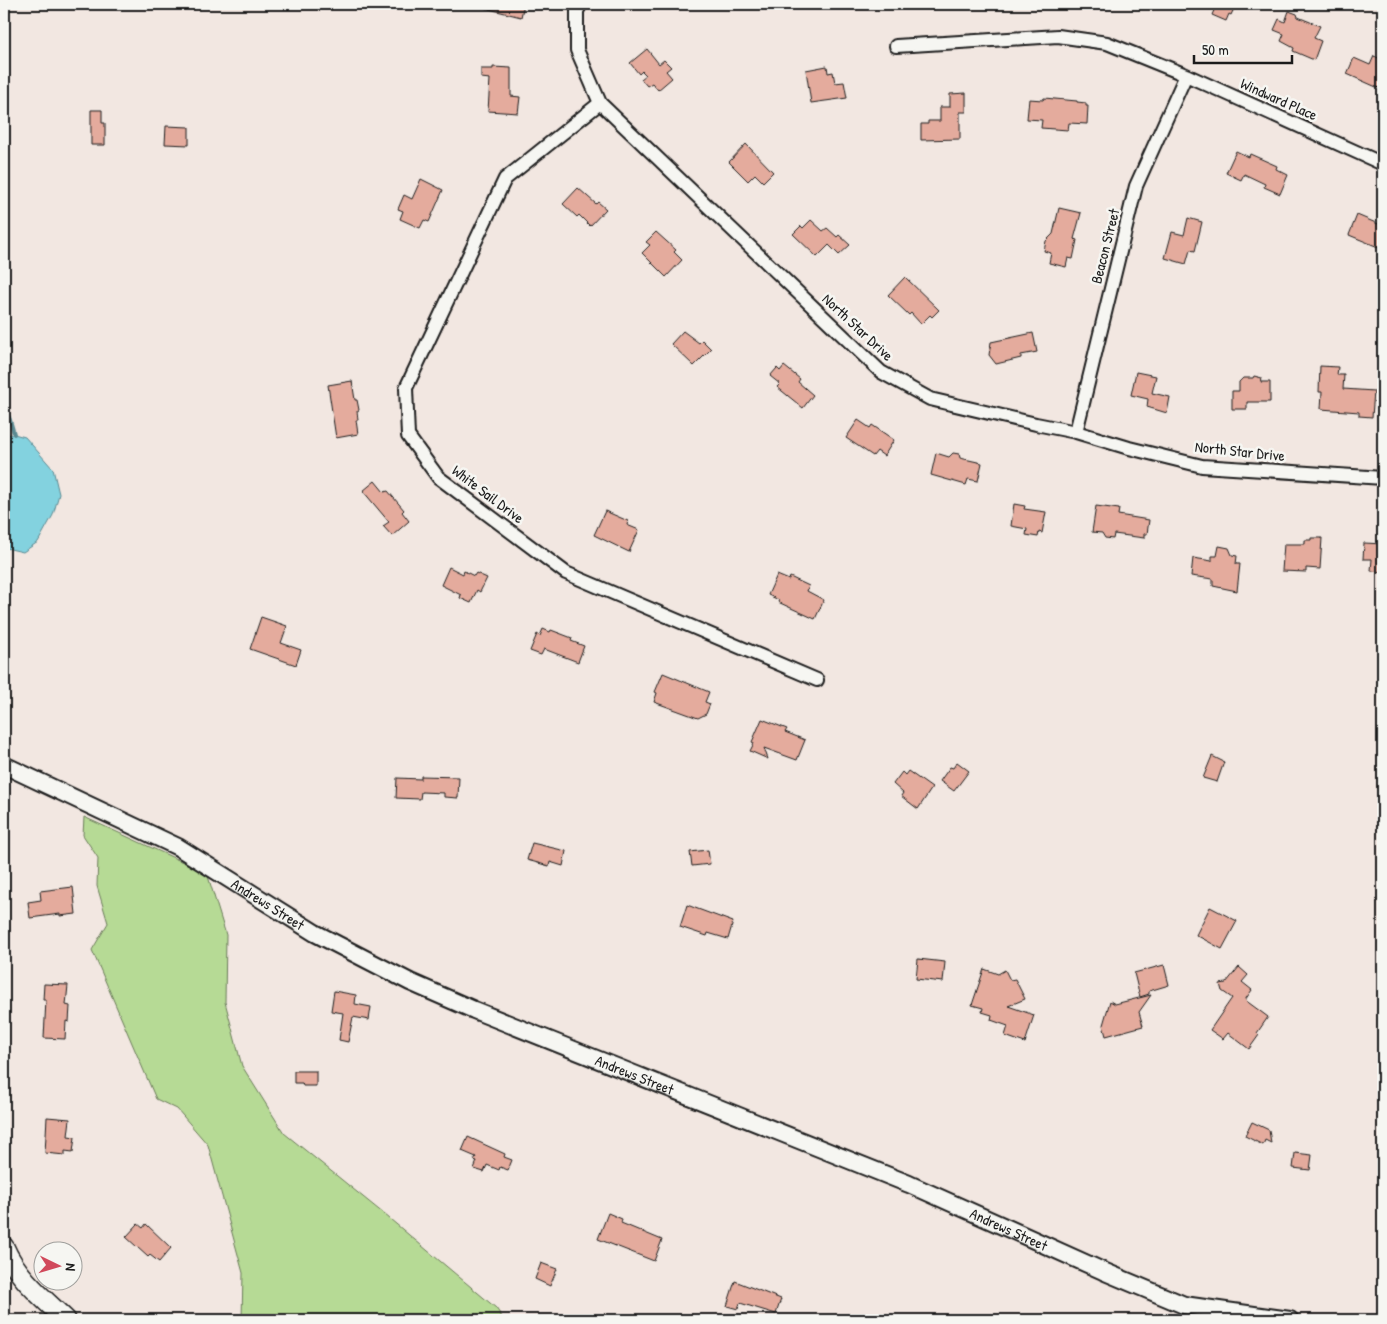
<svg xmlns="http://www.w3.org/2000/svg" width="1387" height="1324" font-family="'Patrick Hand',sans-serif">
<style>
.green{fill:#b6da95;stroke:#697b58}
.water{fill:#83d2df;stroke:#5a8991}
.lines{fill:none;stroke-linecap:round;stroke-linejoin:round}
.stream{stroke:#5a8991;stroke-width:4}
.building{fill:#e4ab9d;stroke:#1c1c1c}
.minor-casing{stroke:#1c1c1c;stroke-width:16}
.tertiary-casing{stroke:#1c1c1c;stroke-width:20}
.secondary-casing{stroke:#1c1c1c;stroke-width:22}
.minor{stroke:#f6f6f2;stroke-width:12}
.tertiary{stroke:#f6f6f2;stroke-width:16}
.secondary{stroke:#f6f6f2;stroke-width:19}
.labels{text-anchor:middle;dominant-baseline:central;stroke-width:5;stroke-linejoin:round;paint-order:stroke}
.street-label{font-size:15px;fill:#1c1c1c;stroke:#f6f6f2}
</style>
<rect width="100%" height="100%" fill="#f2e7e1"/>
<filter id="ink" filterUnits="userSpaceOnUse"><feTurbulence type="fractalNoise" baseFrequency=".02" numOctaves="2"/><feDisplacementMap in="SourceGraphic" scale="10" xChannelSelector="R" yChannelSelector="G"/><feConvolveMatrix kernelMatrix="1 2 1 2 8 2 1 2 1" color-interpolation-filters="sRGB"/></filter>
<g filter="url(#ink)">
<path class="green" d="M84 817 207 873 226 935 225 1002 242 1066 284 1133 384 1214 496 1308 504 1320H242L243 1273 208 1145 177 1109 156 1099 92 950 108 923 97 886 98 858 83 835Z"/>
<path class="water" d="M14 434 25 437 53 469 59 494 53 515 38 542 23 552 6 548 4 545V435Z"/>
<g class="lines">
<path class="stream" d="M4 406 10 420 14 434"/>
</g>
<path class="building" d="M485 4H524L521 17 485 8Z
M1207 4H1236L1231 15 1229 14 1226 21 1212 15 1215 8Z
M1289 11 1297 14 1298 17 1320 26 1314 38 1321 41 1314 60 1293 51 1294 48 1281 41 1284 34 1274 30 1279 19 1285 22Z
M647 49 659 64 664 60 671 67 666 71 672 78 658 90 652 83 647 86 641 79 646 75 642 71 639 74 630 63Z
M1374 56 1383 60V90L1347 74 1354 58 1370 65Z
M827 66 828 73 833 72 835 83 844 82 847 98 811 103 806 70Z
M493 67 511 68V96L520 97 518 113 488 111 490 79 481 78V69H493Z
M966 93V112H960V139L921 140V124H928V121H940V107H950V94Z
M1044 98 1077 101V102L1086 103V106H1088L1087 124 1069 123 1068 130 1041 128 1042 120 1027 119 1029 99 1043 100Z
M91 110H102V123H105V145H91Z
M166 126 189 127V145L165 144Z
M746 144 773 172 763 182 755 174 748 181 729 162Z
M1236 151 1249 157 1250 154 1277 166 1276 169 1288 175 1280 194 1264 187 1265 184 1244 174 1241 180 1226 173Z
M421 179 443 190 429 222 424 220 420 228 400 219 403 211 398 209 404 195 412 199Z
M578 188 596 204 598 202 606 209 590 226 579 215 577 217 563 204Z
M1059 208 1081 213 1074 239 1077 240 1073 259 1068 258 1066 267 1049 263 1051 253 1044 251 1046 241 1053 234Z
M1357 215 1383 226V249L1349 235Z
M1188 218 1202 222 1195 251 1190 250 1186 264 1165 258 1172 232 1184 235Z
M811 220 823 231 827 228 837 237 839 235 850 245 839 255 829 245 817 257 793 234 801 226 803 228Z
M656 232 676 250 674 252 682 260 666 277 642 253 650 245 646 242Z
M905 277 939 310 932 317 930 315 921 324 911 313 909 315 888 295Z
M683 331 699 343 702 340 711 349 694 366 671 344Z
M1033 333 1037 352 1021 355V358L996 364 989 355 991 342Z
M784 366 800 379 798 382 813 395 803 408 777 387 780 384 770 376 777 368 780 371Z
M1320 366 1338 367 1337 375H1344L1343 389 1374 391 1372 417 1359 416V412L1321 409 1322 392H1319Z
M1136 372 1156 376 1152 393 1170 397 1167 413 1147 407 1148 399 1131 395Z
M1254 376 1262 378 1261 382H1270V402H1247V409H1232V391H1239V382L1243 378H1253Z
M352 381 355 400H357L359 410 357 411 358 420H356L358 434 336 438 328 385Z
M858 420 870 428 872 425 894 440 884 456 877 451 873 456 846 438Z
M936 453 949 457 953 453 959 454 960 458 982 463 978 481 968 479 966 485 931 475Z
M375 481 384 492 388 491 404 510 402 512 409 521 392 536 383 526 389 522 363 491Z
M1014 504 1025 506 1024 509 1046 512 1042 533 1039 532 1038 537 1026 535 1027 529 1011 526Z
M1096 506 1119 509 1118 515 1149 520 1147 534H1144V538L1114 534 1113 539 1105 538 1102 533 1092 532Z
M605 511 628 521 627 525 639 530 629 552 594 535Z
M1311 538H1322L1320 569 1306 568V572L1282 571 1284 544H1305V540H1311Z
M1364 543 1383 544V572L1371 571 1372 559H1363Z
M1219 546 1229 548 1232 555 1237 556 1236 564H1240L1237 591 1213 586V579L1191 576 1193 558 1212 561V556H1217Z
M449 567 463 574 464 571 474 576 476 573 487 578 480 592 477 590 471 603 460 598 461 595 441 585Z
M777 575 789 580 790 577 809 586 807 591 824 600 815 619 778 602 779 600 768 595Z
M261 617 287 626 281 643 301 650 296 665 250 649Z
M543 629 550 632 551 630 572 638 571 641 584 646 578 662 544 649 541 655 530 651 537 634 540 636Z
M663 673 709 692 705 702 710 704 706 714 698 718 654 702 657 693 655 692Z
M762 719 787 729 785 732 805 740 797 760 764 748 768 759 750 751 754 743 752 742Z
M1212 756 1224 762 1217 782 1203 778Z
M957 762 969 771 954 791 940 781 950 767 953 768Z
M908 771 932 788 918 809 901 796 903 793 893 784 902 772 905 775Z
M421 776 459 777 458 798 444 797V793L421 792 420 799 396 798 397 778 421 779Z
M532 843 566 851 563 866 550 862 549 866 527 860Z
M708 850 710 864 692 866 690 852Z
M73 887 76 914 60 916V914L30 918 28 902 41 900 40 891Z
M687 905 733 922 728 939 708 933 707 936 680 927Z
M1210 907 1237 921 1222 949 1196 935Z
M918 959 945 962 943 982 916 979Z
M1164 965 1169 985 1149 991V994L1140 997 1134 973Z
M1239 967 1248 975 1242 982 1252 990 1245 1000 1268 1017 1257 1033 1259 1035 1249 1049 1228 1033 1223 1039 1210 1030 1232 998 1222 991 1220 984 1226 983Z
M984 969 998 974 1005 970 1010 980 1015 979 1025 999 1008 1006 1034 1015 1025 1043 1005 1036 1008 1026 991 1020 992 1015 982 1012 983 1008 972 1005Z
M44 984 68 985 66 1005 70 1006 69 1022 66 1021 65 1039 44 1038 46 1000H43Z
M334 991 356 995 355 1004 371 1007 369 1020 353 1017 348 1042 339 1040 343 1013 331 1011Z
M1151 995 1139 1012 1143 1026 1106 1036 1103 1025 1110 1001 1115 1004Z
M294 1071H316V1086H303L302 1083H294Z
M47 1117 70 1119 68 1136 75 1137 73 1152 65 1151V1155L45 1153Z
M1252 1122 1269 1130 1271 1143 1265 1140 1263 1145 1245 1136Z
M468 1137 505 1154 504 1157 512 1160 508 1170 500 1167 499 1170 487 1165 484 1172 474 1169 477 1161 474 1160 476 1157 462 1151Z
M1295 1153 1312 1155 1310 1170 1293 1168Z
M608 1213 622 1219 621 1223 662 1240 654 1261 598 1239Z
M138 1224 143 1228 146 1224 171 1248 159 1262 150 1255 148 1257 126 1237Z
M541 1263 557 1269 550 1286 535 1279Z
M735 1281 781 1299 776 1314 740 1303 738 1309 727 1306Z"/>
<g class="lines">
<g class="minor-casing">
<path id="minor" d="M581 4 577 11V50L600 103 881 372 930 399 1036 424 1076 432 1129 448 1202 466 1383 478
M896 46 1058 36 1107 43 1186 75 1383 164
M600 103 505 179 406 388 408 436 438 477 566 573 817 680
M1076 432 1136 186 1186 75"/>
</g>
<g class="tertiary-casing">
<g id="tertiary">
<path id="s1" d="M4 765 178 847 315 933 410 982 474 1010 909 1184 1103 1271 1184 1305 1290 1320"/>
</g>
</g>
<g class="secondary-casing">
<path id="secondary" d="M4 1247C16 1276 44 1299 66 1320"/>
</g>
<use href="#minor" class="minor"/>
<use href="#tertiary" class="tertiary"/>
<use href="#secondary" class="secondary"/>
</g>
</g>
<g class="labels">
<g class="street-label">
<text transform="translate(1279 99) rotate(24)">Windward Place</text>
<text transform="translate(1105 246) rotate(-76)">Beacon Street</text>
<text transform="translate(858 327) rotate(43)">North Star Drive</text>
<text transform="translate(1240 451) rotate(6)">North Star Drive</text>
<text transform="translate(488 494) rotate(37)">White Sail Drive</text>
<text stroke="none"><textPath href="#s1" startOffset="299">Andrews Street</textPath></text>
<text stroke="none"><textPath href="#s1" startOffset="704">Andrews Street</textPath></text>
<text stroke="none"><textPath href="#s1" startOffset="1109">Andrews Street</textPath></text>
</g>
</g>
<rect width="1387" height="1324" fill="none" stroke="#f6f6f2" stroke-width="20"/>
<rect x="10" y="10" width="1367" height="1304" fill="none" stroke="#1c1c1c" stroke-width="2" filter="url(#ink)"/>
<g transform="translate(58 1266) rotate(95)"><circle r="24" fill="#f6f6f2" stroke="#9f9f9c"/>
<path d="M0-4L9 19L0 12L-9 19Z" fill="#d1495b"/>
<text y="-8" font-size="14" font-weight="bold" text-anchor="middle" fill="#1c1c1c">N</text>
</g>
<path d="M1194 55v8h98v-8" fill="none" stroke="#1c1c1c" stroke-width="2.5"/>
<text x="1202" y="55" font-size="15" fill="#1c1c1c" stroke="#f6f6f2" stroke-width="4" paint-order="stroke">50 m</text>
</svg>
